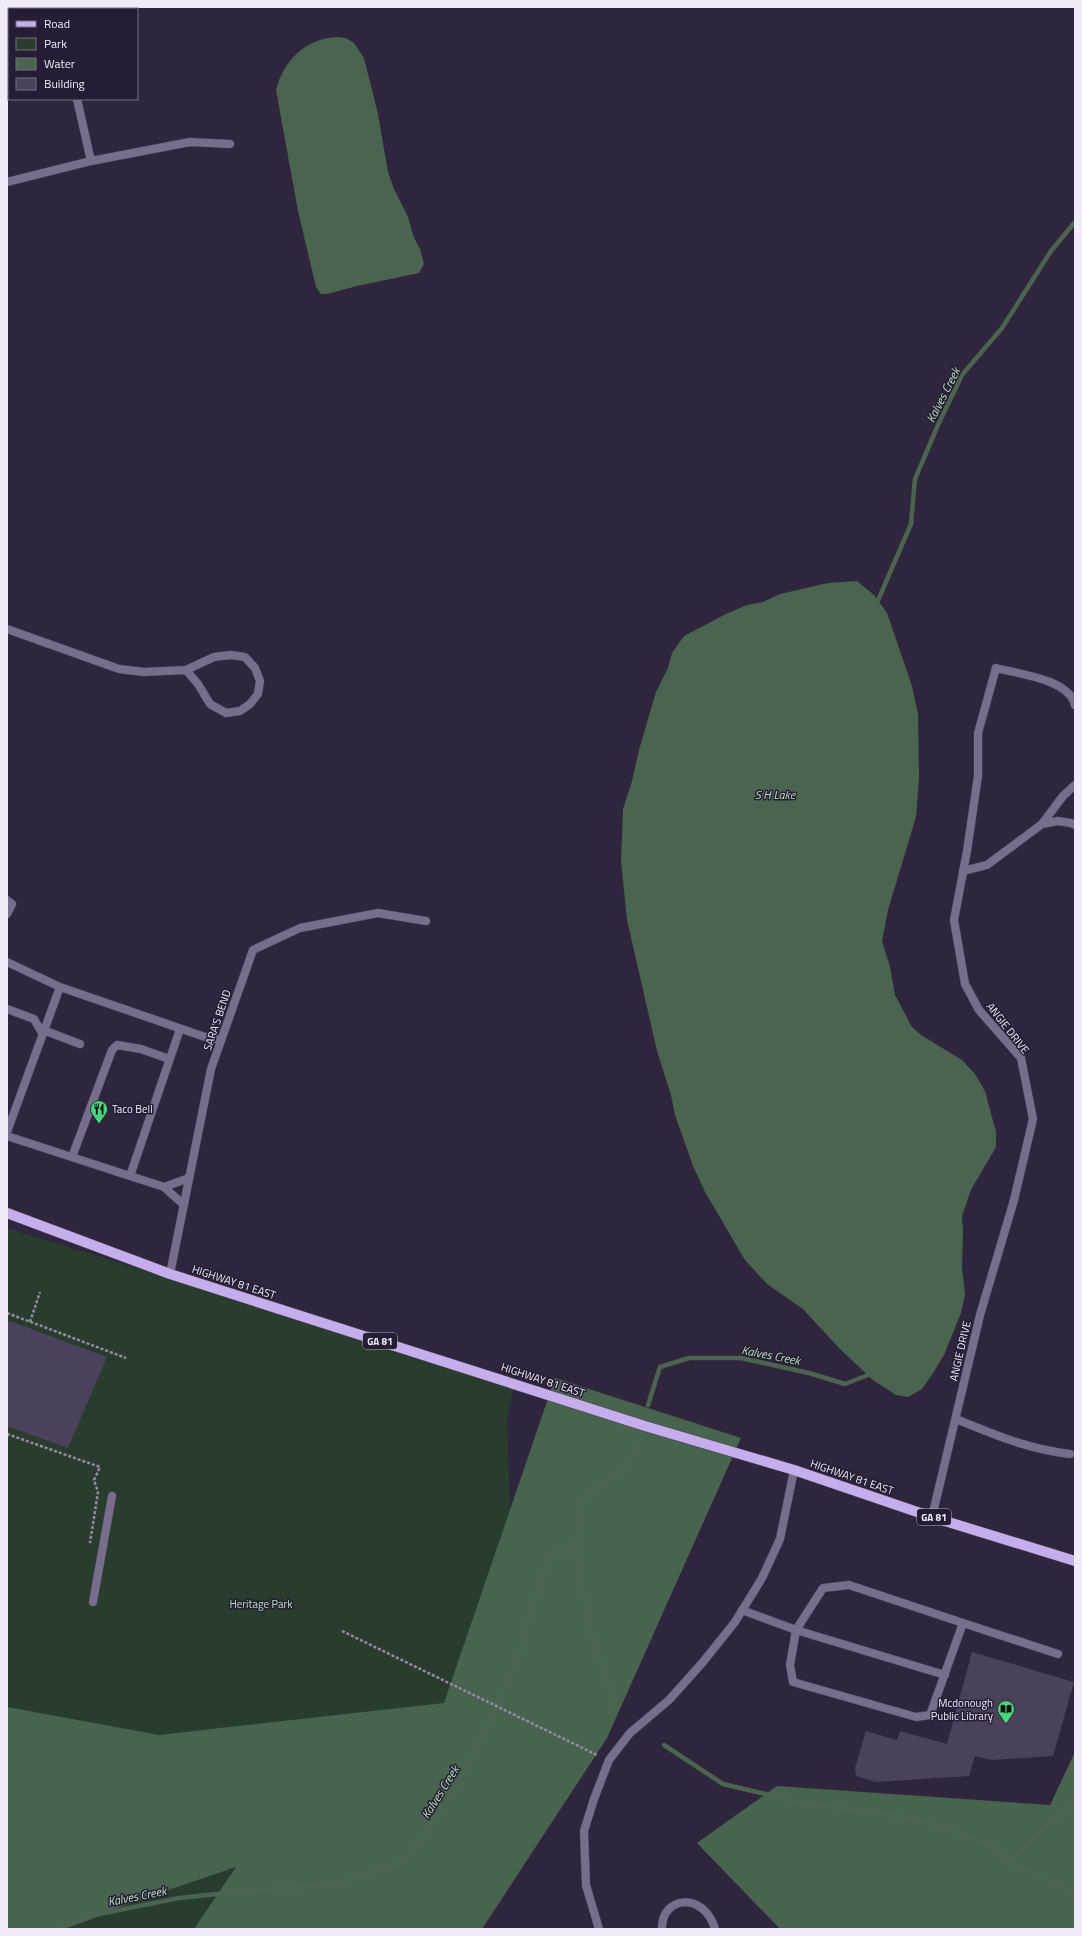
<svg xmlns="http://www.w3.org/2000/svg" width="1082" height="1936" font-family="'Titillium Web',sans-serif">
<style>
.green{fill:#293d2e}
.forest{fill:#48634e}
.water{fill:#4a6450}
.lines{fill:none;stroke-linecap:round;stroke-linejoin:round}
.stream{stroke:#4a6450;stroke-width:4.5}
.building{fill:#4b415b}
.lane-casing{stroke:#4a4158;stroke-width:9}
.street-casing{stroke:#4a4158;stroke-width:9}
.primary-casing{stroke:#4a4158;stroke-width:11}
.path{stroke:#948da1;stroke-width:2.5;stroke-dasharray:3 2;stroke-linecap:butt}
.lane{stroke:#786d8b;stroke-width:8}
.street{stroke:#786d8b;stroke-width:8}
.primary{stroke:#c6aeec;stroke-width:10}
.labels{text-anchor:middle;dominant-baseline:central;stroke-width:3;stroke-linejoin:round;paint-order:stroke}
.shield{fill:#261c33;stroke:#b3acbe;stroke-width:1}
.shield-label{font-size:10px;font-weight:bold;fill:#f0eafa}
.street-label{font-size:11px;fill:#f0eafa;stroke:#261c33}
.poi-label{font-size:11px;fill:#f0eafa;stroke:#261c33;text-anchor:start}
.park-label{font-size:11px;fill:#b0e3bb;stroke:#261c33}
.water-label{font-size:12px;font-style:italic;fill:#b2e5bd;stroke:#261c33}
</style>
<rect width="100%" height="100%" fill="#2f263e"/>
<path class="green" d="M7 1228 514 1384 507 1421 522 1816 22 1903 7 1917Z
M237 1867 194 1929H55Z"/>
<path class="forest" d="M555 1378 741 1438 607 1738 482 1929H194L236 1867 55 1929H7V1707L159 1735 444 1703Z
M1075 1752V1929H780L697 1843 777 1786 1050 1805Z"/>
<path class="water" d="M337 37 346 38 354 43 364 58 378 114 388 172 394 189 408 217 414 238 420 249 424 264 419 273 357 286 327 294H321L316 287 298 211 276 90C283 61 306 38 337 37Z
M857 581 874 595 887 613 912 686 918 714 919 779 916 817 888 910 882 941 890 967 895 995 912 1027 921 1035 962 1060 975 1074 985 1091 996 1132V1147L971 1190 962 1216 963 1230 962 1267 965 1295 961 1313 944 1355 933 1373 922 1389 908 1397 896 1395 873 1380 839 1348 803 1309 767 1284 745 1260 705 1192 693 1166 675 1115 671 1095 657 1051 627 920 621 861 623 809 632 781 639 750 656 692 668 668 672 653 684 636 726 614 747 605 763 602 780 594 828 583Z"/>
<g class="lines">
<path class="stream" d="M876 605 911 524 915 479 938 425 962 375 1002 328 1051 251 1075 222
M648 1405 660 1367 689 1358H741L809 1373 845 1384 868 1375 871 1370
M614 1706 588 1619 576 1551 580 1500 627 1467 640 1440
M664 1745 723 1784 808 1804 907 1817 954 1831 993 1847 1009 1862 1075 1892
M1009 1862 1029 1842 1075 1802
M58 1929 99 1914 179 1898 256 1890 333 1885 399 1864 418 1844 458 1787 515 1666 549 1553 576 1551"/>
</g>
<path class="building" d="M7 1320 107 1357 68 1448 7 1426Z
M972 1652 1074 1682 1053 1756 991 1760 975 1756 969 1776 876 1782 856 1776 855 1768 866 1731 897 1740 900 1731 947 1744Z"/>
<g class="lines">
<g class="lane-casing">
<path id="lane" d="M996 668C1018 674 1069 679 1075 705
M1042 824 1063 796 1075 785
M963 871 987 865 1042 824 1058 821 1071 823 1075 825
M7 900 12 904 7 914
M7 962 60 987 205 1037 221 1040
M7 1009 34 1019 42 1033
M180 1029 130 1176 164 1187 184 1205
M43 1030 80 1044
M7 1132 60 987
M7 1136 130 1176
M72 1157 112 1050 117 1045 141 1049 169 1059
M164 1187 189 1178
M956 1419C995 1435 1028 1449 1070 1454
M93 1602 112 1496
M742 1610 796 1630 790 1665 793 1682 916 1717 930 1715 963 1623 849 1585 823 1588 796 1630 945 1675
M963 1623 1058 1654
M662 1929C661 1896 704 1891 715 1929"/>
</g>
<g class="street-casing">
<path id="street" d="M56 7V9
M91 161 190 142 230 144
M7 182 91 161 77 99
M7 629 119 669 144 672 186 670 214 657 231 655 245 657 255 668 260 681 258 694 250 704 240 711 226 713 210 704 198 684 186 670
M170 1274 211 1069 253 950 300 928 378 913 426 921
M932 1517 980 1315 1014 1200 1033 1119 1021 1058 979 1010 965 984 954 920 967 851 978 776V733L996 668
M599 1929 586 1885 584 1831 594 1799 609 1760 630 1733 669 1700 703 1662 735 1622 762 1578 780 1539 794 1470"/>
</g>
<g class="primary-casing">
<path id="primary" d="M7 1213 170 1274 645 1426 794 1470 932 1517 1075 1561"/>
</g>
<path class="path" d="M7 1313 126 1358
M30 1322 40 1292
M7 1434 100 1467 94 1480 98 1492 90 1543
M342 1631 597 1755"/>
<use href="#lane" class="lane"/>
<use href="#street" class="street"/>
<use href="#primary" class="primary"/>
</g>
<defs>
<g id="restaurant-pin" transform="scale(0.9)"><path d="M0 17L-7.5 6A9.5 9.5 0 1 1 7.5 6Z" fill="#47d779" stroke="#261c33"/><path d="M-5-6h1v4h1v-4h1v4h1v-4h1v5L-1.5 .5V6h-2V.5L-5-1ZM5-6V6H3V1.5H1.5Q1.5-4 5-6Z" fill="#111"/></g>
<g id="library-pin" transform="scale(0.9)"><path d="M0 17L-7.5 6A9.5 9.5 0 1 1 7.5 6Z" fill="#47d779" stroke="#261c33"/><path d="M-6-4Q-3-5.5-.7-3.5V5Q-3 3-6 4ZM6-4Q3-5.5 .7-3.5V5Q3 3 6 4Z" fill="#111"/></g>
</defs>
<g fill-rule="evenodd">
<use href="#restaurant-pin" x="99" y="1109"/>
<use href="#library-pin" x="1006" y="1709"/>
</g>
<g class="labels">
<g class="shield">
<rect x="363" y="1333" width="34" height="16" rx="3"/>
<rect x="917" y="1509" width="34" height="16" rx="3"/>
</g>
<g class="shield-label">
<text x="380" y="1341">GA 81</text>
<text x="934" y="1517">GA 81</text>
</g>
<g class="street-label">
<text transform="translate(217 1020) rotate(-71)">SARA'S BEND</text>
<text transform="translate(1008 1028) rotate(52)">ANGIE DRIVE</text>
<text transform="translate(234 1282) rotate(18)">HIGHWAY 81 EAST</text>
<text transform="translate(960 1351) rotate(-77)">ANGIE DRIVE</text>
<text transform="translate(543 1380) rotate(18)">HIGHWAY 81 EAST</text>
<text transform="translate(852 1477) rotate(19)">HIGHWAY 81 EAST</text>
</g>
<g class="poi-label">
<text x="112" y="1109">Taco Bell</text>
<text x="993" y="1703" text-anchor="end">Mcdonough<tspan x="993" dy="13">Public Library</tspan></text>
</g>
<g class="park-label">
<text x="261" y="1604">Heritage Park</text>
</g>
<g class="water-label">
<text transform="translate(943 395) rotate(-63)">Kalves Creek</text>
<text x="775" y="794">S H Lake</text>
<text transform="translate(771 1355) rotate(11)">Kalves Creek</text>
<text transform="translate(440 1792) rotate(-58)">Kalves Creek</text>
<text transform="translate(137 1896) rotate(-11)">Kalves Creek</text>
</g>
</g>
<rect width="1082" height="1936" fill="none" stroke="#f0eafa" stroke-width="16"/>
<rect x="8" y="8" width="130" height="92" fill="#261c33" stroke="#776e83"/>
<rect x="16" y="21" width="20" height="6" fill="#c6aeec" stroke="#776e83"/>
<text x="44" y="28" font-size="12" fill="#f0eafa">Road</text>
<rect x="16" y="38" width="20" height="12" fill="#293d2e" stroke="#776e83"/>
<text x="44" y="48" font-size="12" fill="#f0eafa">Park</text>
<rect x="16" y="58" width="20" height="12" fill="#4a6450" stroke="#776e83"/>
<text x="44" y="68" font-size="12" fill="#f0eafa">Water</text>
<rect x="16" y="78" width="20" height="12" fill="#4b415b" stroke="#776e83"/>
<text x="44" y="88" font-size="12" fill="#f0eafa">Building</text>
</svg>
